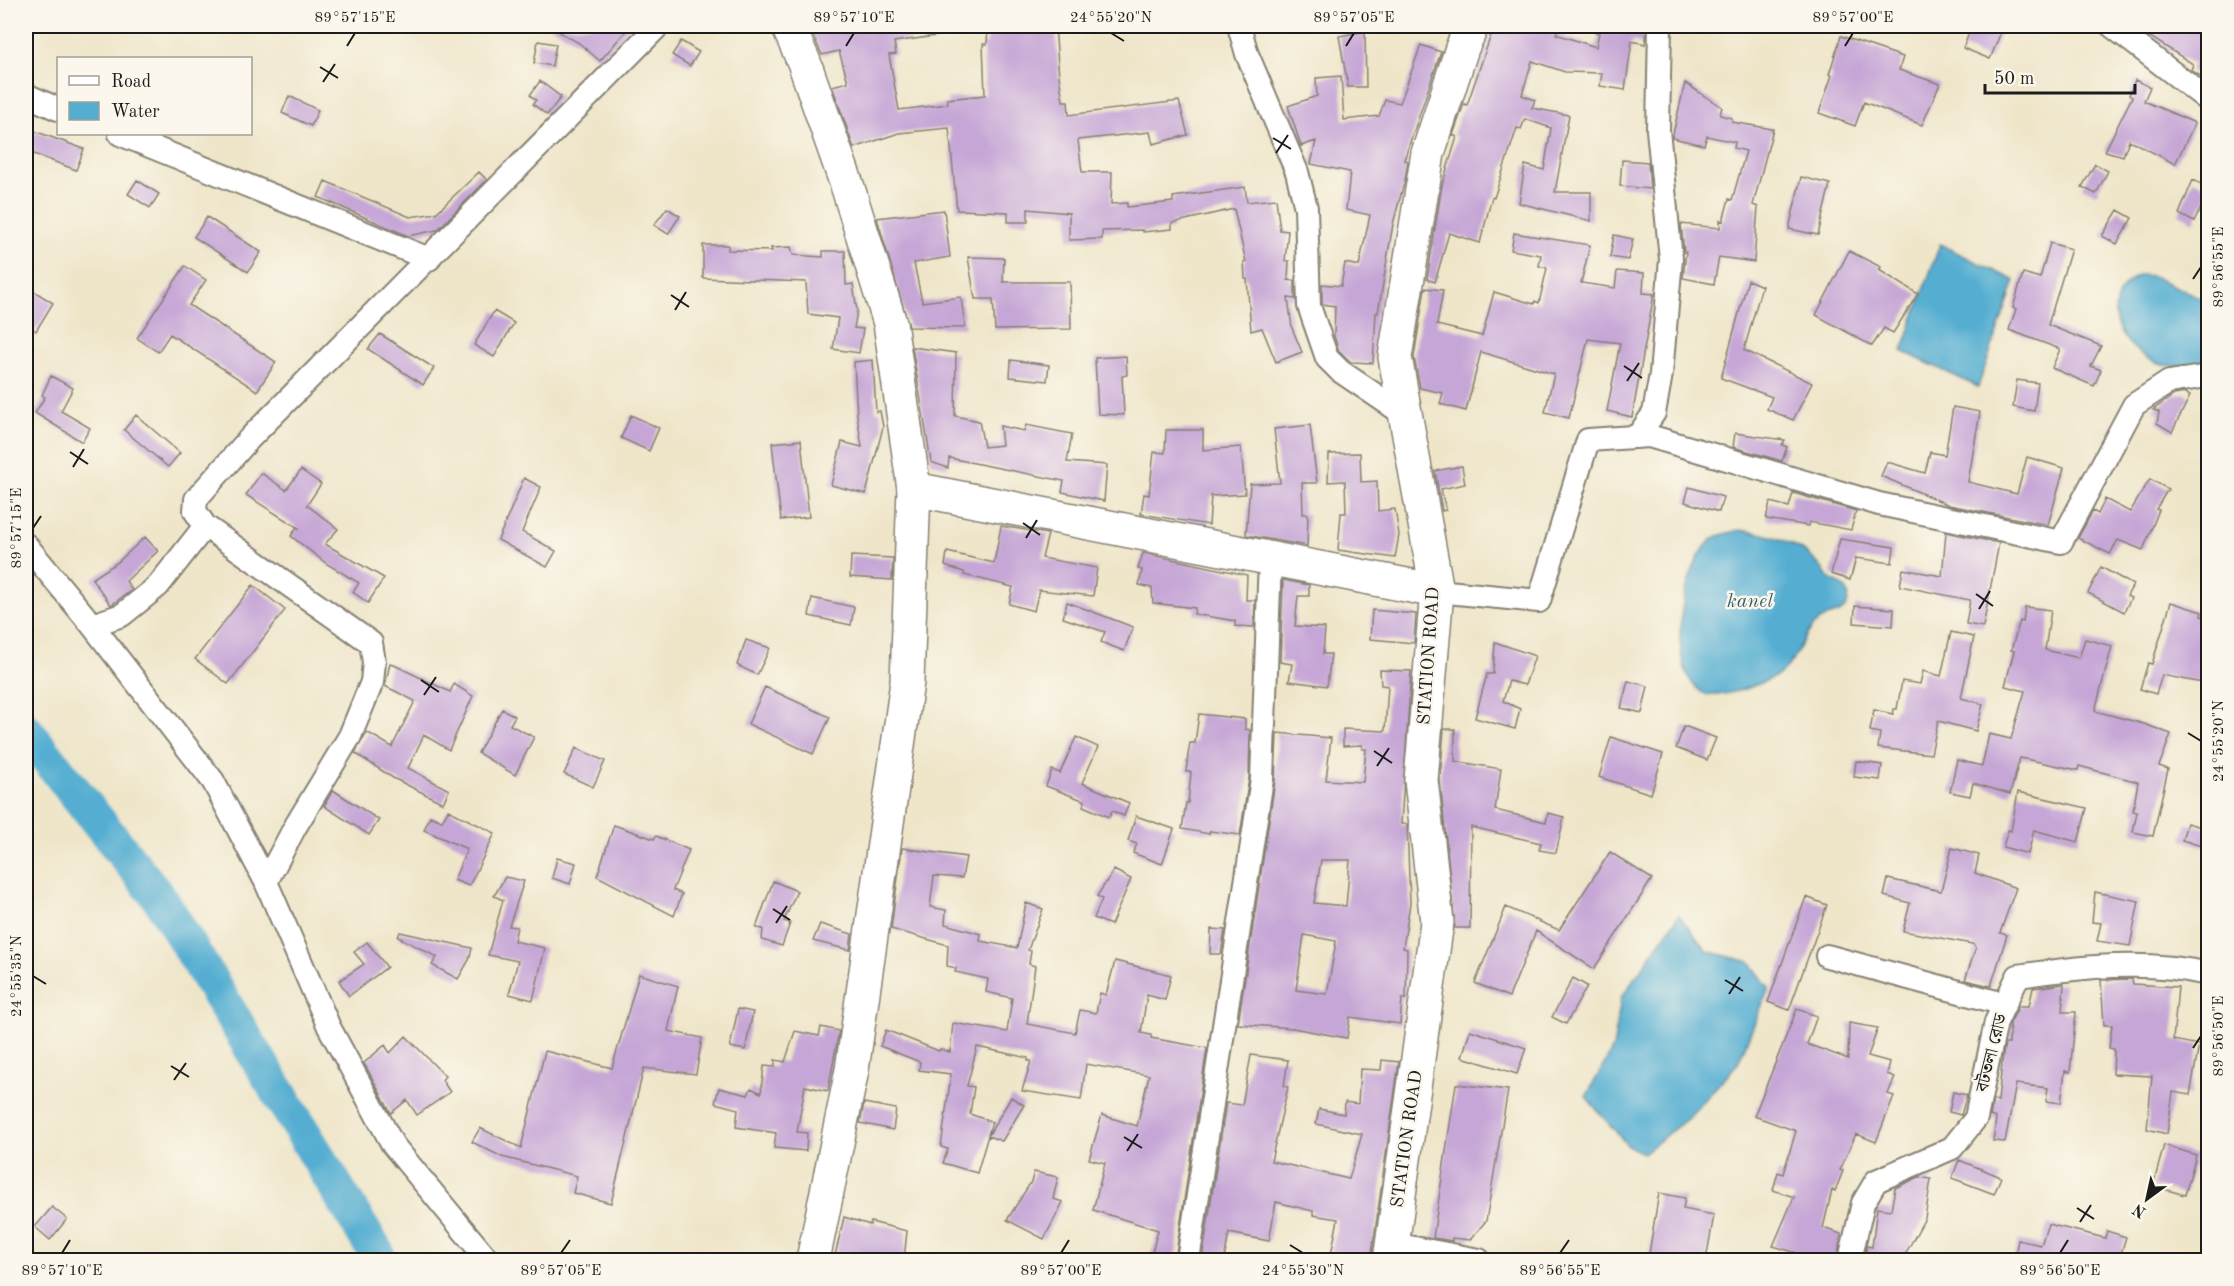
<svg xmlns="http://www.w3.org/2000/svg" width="2234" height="1286" font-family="'Old Standard TT','Noto Serif Bengali',serif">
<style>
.water{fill:#54aed1;stroke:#386576;stroke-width:1.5}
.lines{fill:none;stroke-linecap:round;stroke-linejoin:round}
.river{stroke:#54aed1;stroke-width:36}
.building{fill:#c6a6d6;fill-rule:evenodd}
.street-casing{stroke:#868173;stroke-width:26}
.secondary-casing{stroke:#868173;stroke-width:36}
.primary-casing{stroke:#868173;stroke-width:36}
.street{stroke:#fff;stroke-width:22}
.secondary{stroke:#fff;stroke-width:33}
.primary{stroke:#fff;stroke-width:33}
.ticks{fill:none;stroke:#1c1c1c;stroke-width:2}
.labels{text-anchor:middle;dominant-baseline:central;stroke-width:5;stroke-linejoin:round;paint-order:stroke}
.street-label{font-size:18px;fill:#1c1c1c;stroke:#fbf7ec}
.water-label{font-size:20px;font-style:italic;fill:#355e6d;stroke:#fbf7ec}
.neatline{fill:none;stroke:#1c1c1c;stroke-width:2}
.ticks-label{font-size:15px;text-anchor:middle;fill:#1c1c1c}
</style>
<rect width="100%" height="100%" fill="#fbf7ec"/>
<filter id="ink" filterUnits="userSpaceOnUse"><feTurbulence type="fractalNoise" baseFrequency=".0167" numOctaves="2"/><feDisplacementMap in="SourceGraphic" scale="12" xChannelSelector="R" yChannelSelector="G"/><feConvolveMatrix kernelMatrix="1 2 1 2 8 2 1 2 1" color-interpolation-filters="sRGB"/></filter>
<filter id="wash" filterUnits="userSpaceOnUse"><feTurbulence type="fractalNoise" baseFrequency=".008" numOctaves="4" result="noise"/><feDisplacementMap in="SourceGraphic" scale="24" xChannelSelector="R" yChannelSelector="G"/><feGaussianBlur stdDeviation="1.35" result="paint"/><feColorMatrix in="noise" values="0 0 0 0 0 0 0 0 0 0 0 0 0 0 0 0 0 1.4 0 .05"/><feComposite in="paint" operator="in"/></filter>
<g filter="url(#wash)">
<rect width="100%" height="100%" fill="#efe6ca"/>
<path class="water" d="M1940 244 2015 281 1978 387 1902 351Z
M2139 275 2152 276 2208 301V357C2158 394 2073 314 2139 275Z
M1739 530C1769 533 1800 543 1820 566 1824 570 1824 574 1828 577 1840 585 1855 588 1846 607 1842 615 1826 615 1819 621 1801 635 1797 664 1778 675 1762 684 1716 702 1701 692 1664 666 1682 569 1710 541 1717 534 1730 533 1739 530Z
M1679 915 1707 951 1750 962 1769 988 1738 1063 1687 1119 1643 1153 1628 1146 1586 1097 1613 1048 1621 998Z"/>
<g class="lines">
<path class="river" d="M26 731 161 900 377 1254V1260"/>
</g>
<g id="blocks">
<path class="building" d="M549 26H630L600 61 579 43Z
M809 26H941L942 35 894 42 896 54 889 55 899 110 948 104 947 99 985 95 983 44H987L988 26H1055L1059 76 1063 101H1068L1069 115 1179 101 1188 135 1153 144 1150 132 1078 140 1082 172H1112L1111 204 1127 203V207L1173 202V197L1245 187 1247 202 1276 199 1280 230 1288 231 1285 261H1289L1288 280 1295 281V299L1288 298 1292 328 1302 352 1276 362 1262 328 1251 331 1247 279H1245L1244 262H1246L1234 209 1172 223V229L1143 232V230L1102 231V239L1069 240V213L1028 209V222H1008V212L957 210 949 128 899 133 854 148 832 86 848 82 839 51 822 55Z
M1494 26H1559L1556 34 1596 47 1599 33 1593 31 1594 26H1647L1646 39 1645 44 1632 41 1625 90 1600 86 1602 73 1565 72 1532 61 1522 95 1535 100 1532 108 1569 115 1555 192H1591V221L1519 203 1525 165 1544 170 1551 128 1525 119 1521 129 1517 128 1494 198 1492 197 1480 243 1449 233 1435 282 1427 279 1442 185 1457 137 1453 135 1464 104 1467 105Z
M1972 26H1984L2001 32 1990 59 1963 48Z
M2133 26H2208V81L2191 70 2193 64Z
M1365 31 1366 87H1348L1339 36Z
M1841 36 1903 57 1899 70 1940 84 1922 125 1864 102 1855 126 1819 113 1832 75 1829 74Z
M538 41 556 44 552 66 534 63Z
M681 41 699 52 690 66 672 55Z
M1421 45 1441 52 1404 160 1408 161 1405 180 1393 224 1378 313H1376L1373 363 1351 362 1339 351 1334 336 1335 306 1322 304V284L1341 286 1345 263 1359 266 1370 215 1346 210 1350 172 1311 164 1316 141 1301 146 1288 106 1317 96 1316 78 1341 76 1344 120 1379 116 1385 100 1400 103Z
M2135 80 2150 87 2144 101 2195 123 2175 164 2129 140 2123 156 2105 151 2132 97 2129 95Z
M540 81 561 97 547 115 533 104 536 100 530 95Z
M1685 83 1722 107 1720 115 1732 118V122L1773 129 1753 205 1758 207 1754 262 1719 257 1714 284 1683 278 1686 252H1684L1681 224 1720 228V220L1723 221 1729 199 1732 200 1746 151 1734 148 1735 142 1707 136 1704 145 1672 138Z
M289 96 318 110 311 126 282 113Z
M26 128 84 149 76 170 26 151Z
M1622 160 1648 162 1650 189 1620 186Z
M2095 164 2108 171 2096 194 2082 187Z
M479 172 487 180 437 230 408 236 318 197 325 181 410 217 436 213Z
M1801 177 1830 184 1818 235 1789 229Z
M137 180 159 194 150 208 128 194Z
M2193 180 2208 187V193L2194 222 2179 214Z
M667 208 680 216 668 234 654 225Z
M944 210 950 257 914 263 922 302 961 297 965 326 963 328 909 327 877 218Z
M2118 210 2132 218 2117 244 2102 236Z
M207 217 261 252 248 272 194 237Z
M1514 233 1590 245 1581 283 1615 288 1617 271 1644 273 1643 293 1654 294 1632 417 1607 411 1620 343 1588 339 1569 418 1545 412 1554 374 1481 352 1466 411 1440 404 1443 393 1420 388 1414 357 1425 288 1443 290 1437 325 1482 336 1494 292 1534 304 1535 301 1539 303 1547 268 1539 266 1541 255 1511 250Z
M1614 235 1633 239 1628 260 1610 257Z
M2050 243 2071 249 2048 325 2101 346 2091 366 2101 370 2094 386 2052 368 2060 349 2009 330 2016 309 2013 308 2023 273 2040 278Z
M703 245H728V250L772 251 771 248 791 247 793 255 823 257V251H845L846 285 853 284 857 311 854 328 863 329 859 353 833 349 838 318 808 314 806 282 703 278Z
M1849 251 1881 267 1879 270 1918 294 1893 333 1884 328 1872 346 1816 315Z
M968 257 1004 258 1003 282H1070L1071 329 995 330 993 299H975Z
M185 266 206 280 189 305 276 362 257 391 170 334 158 352 137 338Z
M1748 280 1762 286 1744 350 1812 383 1793 420 1767 409 1772 397 1721 378Z
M26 286 53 303 36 331 26 324Z
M494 311 514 323 494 357 474 345Z
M380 334 434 368 423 385 368 349Z
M912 347 956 353 955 416 979 421 984 447 1002 445 1000 426 1024 431 1026 425 1072 434 1067 462 1107 465 1104 501 1062 492 1064 481 949 458 948 468 931 462Z
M1126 356 1127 375 1122 376 1124 415 1098 414 1095 358Z
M873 360 876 412 880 411 883 427 866 494 831 485 842 442 862 447 857 415 854 362Z
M1011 360 1049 365 1047 381 1010 377Z
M51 376 73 388 61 411 90 428 82 442 35 413 45 397 42 395Z
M2017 380 2038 383 2034 411 2013 407Z
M2185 393 2190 396 2172 432 2157 423 2159 412 2153 410 2174 395Z
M1953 407 1980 412 1968 482 2017 494 2027 457 2064 468 2048 525 1949 505 1881 476 1887 462 1925 473 1930 452 1945 455Z
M136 415 180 453 168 467 124 430Z
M631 415 659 428 649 451 621 438Z
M1310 425 1317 483H1302L1303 514H1308L1307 546 1246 535 1250 484 1280 483 1274 429Z
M1166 430H1203V450L1241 447 1245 494 1211 496 1209 525 1141 514 1144 494 1149 495 1154 452 1165 453Z
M1735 433 1785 440 1782 445 1787 447 1782 461 1733 447Z
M801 440 809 517 781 520 772 443Z
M1360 453 1361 482 1377 481 1378 511 1395 509 1399 535 1395 558 1338 550 1341 513H1346L1345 481 1328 482 1329 454Z
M1462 466 1465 484 1441 489 1446 510 1442 511 1435 471Z
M301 470 321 484 307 505 338 529 325 544 384 578 368 603 353 592 359 583 327 564 291 536 297 527 300 529 246 495 261 473 286 490Z
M524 478 541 487 522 532 556 551 547 567 498 540Z
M2150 479 2168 489 2156 509 2159 510 2143 550 2118 540 2110 554 2078 538 2093 511 2098 514 2105 499 2130 512Z
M1689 487 1723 497 1719 512 1685 502Z
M1793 493 1856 511 1851 530 1809 522 1808 526 1766 519 1770 502 1789 507Z
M1001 526 1048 534 1042 558 1097 568 1093 596 1039 590 1034 611 1009 604 1013 587 964 575V572L945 566 947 552 994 563Z
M1946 532 1999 543 1983 627 1966 624 1970 600 1900 586 1903 569 1942 576Z
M145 537 158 551 126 581 132 590 111 605 92 579 118 562Z
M1840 539 1894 547 1892 563 1856 558 1850 580 1831 574Z
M1143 553 1247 575 1246 600H1255L1254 627 1235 626V621L1194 614 1195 608 1153 603 1152 588 1139 585 1142 570 1138 569Z
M851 556 893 558 892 580 850 577Z
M2101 567 2133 585 2127 596 2131 598 2124 612 2088 593Z
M1283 580 1309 585V596H1298L1295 626 1325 628 1323 654H1331L1327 686 1289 681 1292 664 1280 662Z
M253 585 285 610 228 684 195 659Z
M812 598 854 607 851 625 809 616Z
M1067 602 1133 627 1124 651 1101 642 1105 632 1063 618Z
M2171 602 2202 612 2201 616 2208 618V684L2162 675 2156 694 2140 689 2148 663 2152 664Z
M1855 606 1894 609 1893 626 1854 623Z
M2025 607 2051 610 2045 650 2079 658 2085 639 2112 646 2095 711 2144 724 2171 734 2159 766 2168 769 2153 836 2133 832 2137 812 2133 811 2138 782 2079 766 2078 770 2020 758 2010 794 1973 783 1970 796 1950 792 1957 760 1982 766 1989 734 2011 739 2025 691 2005 686 2014 651 2011 650 2020 621 2023 622Z
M1372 610 1416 614 1414 643 1370 639Z
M1951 632 1974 637 1961 698 1983 704 1976 731 1938 721 1931 754 1878 748 1880 733 1870 731 1874 710 1893 714 1894 709H1897L1902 681 1920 684 1923 671 1941 676Z
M746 640 770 648 757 675 737 665Z
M1495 642 1535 656 1525 685 1509 681 1503 701 1520 709 1515 729 1475 718 1487 674H1493Z
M390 663 450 692 454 684 473 696 449 750 424 735 408 768 449 790 443 803 393 778 355 753 367 732 392 747 415 701 385 686Z
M1380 670 1411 671 1401 824H1407L1410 903 1403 948 1407 949 1406 999H1402L1400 1024 1350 1017 1347 1038 1293 1028 1238 1024 1275 781 1277 733 1331 738 1326 780 1363 782 1366 749H1362V745L1343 746V729L1385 731 1388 686 1381 685ZM1321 860H1350L1346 906 1314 903ZM1304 935 1336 941 1327 994 1296 990Z
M1628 681 1648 686 1642 713 1621 708Z
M765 687 830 717 813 754 748 724Z
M502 709 515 716 510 725 534 737 515 775 478 753Z
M1199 714 1245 719V729L1250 730 1249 778 1240 835 1210 831 1209 834 1182 829 1186 803H1188L1191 772H1186L1188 755 1190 743H1195Z
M1684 726 1716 738 1707 760 1676 748Z
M1444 729H1455V761L1501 769 1495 810 1546 822 1548 813 1564 817 1556 853 1539 850 1541 843 1471 827 1470 928H1455L1440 780Z
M1076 737 1098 747 1082 783 1129 803 1124 816 1112 811 1109 817 1083 806 1085 801 1046 786 1052 770 1060 773Z
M1611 737 1663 754 1651 794 1599 777Z
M576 748 605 761 593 787 564 774Z
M1856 761 1882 765 1880 780 1854 777Z
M333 790 379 820 369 835 324 806Z
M2018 792 2087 808 2078 842 2034 830 2028 854 2003 847 2008 830 2011 831Z
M448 810 495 833 469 886 454 880 467 849 424 830 430 816 442 821Z
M1136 816 1174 829 1162 864 1133 853 1137 844 1128 841Z
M2187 823 2208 829V848L2182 840Z
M614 825 654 839 656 836 689 850 673 890 682 894 674 916 597 876Z
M902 848 966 857 962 878 934 876 930 907 946 910 945 924 981 934 980 941 1017 948 1026 903 1043 909 1028 950 1031 951 1029 964 1035 966 1027 1024 1075 1033 1080 1010 1096 1013 1100 993 1106 995 1115 961 1171 975 1165 1000 1147 995 1141 1033 1151 1035V1038L1207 1048 1175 1260H1150L1158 1230 1093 1210 1105 1163 1089 1159 1102 1115 1137 1126 1149 1075 1086 1064 1081 1100 1022 1091 1031 1061H1028V1058L977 1047 967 1086 974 1087 970 1114 992 1122 977 1173 943 1163 948 1149 941 1147 951 1074 919 1070 920 1062 880 1046 886 1030 939 1051 940 1049 950 1052 953 1023 1007 1032 1012 998 986 992 988 979 955 972 956 968 947 966 948 945 891 929Z
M1952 848 1979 855 1975 873 2016 888 2000 933 2007 935 1991 986 1965 980 1976 947 1972 944 1903 931 1910 903 1884 896 1888 879 1941 891Z
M1610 852 1652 879 1594 969 1536 931 1509 997 1475 983 1506 907 1559 930Z
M557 858 576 863 570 884 552 878Z
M1114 870 1131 879 1111 925 1094 918 1102 899 1097 896Z
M505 877 524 881 509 926 517 927 514 941 545 948 533 1000 509 994 518 961 488 955 503 900 494 896Z
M773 881 797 891 784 921 790 923 782 946 762 940 763 929 756 928Z
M2095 892 2139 901 2130 946 2097 941 2101 923 2092 922Z
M1806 897 1827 905 1789 1010 1768 1002Z
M820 924 852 934 850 950 813 941Z
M1211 929 1225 930 1221 954H1210Z
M400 932 472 948 469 960 458 979 432 965 437 957 398 937Z
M367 942 387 967 349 996 339 981 364 964 354 952Z
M639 974 678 986 668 1031 702 1038 696 1074 644 1068 611 1203 573 1193 577 1176 502 1157 472 1142 480 1128 521 1148 545 1051 612 1068Z
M1573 978 1587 986 1566 1024 1552 1017Z
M2132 979 2133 984 2178 987 2173 1040 2199 1045 2190 1095 2173 1092 2167 1134 2147 1129 2152 1076 2113 1074 2114 1049 2109 1048 2112 1025H2104L2101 980Z
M2064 984 2062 1012H2076L2070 1072 2065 1071 2061 1103 2046 1101 2048 1088 2016 1084 2005 1142 1993 1141 1996 1118 1990 1116 1993 1100 1998 1101 2003 1054 2005 1044H2009L2010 1023 2019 1006H2029L2033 988Z
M738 1009 753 1012 745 1050 730 1047Z
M1797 1009 1817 1016 1807 1044 1848 1059 1849 1023 1878 1028 1868 1056 1890 1062 1887 1074 1895 1077 1888 1094 1894 1096 1876 1142 1856 1134 1840 1170 1843 1171 1835 1191 1832 1190 1823 1228 1841 1234 1837 1260H1821L1773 1246 1794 1197 1773 1190 1778 1172 1783 1174 1796 1131 1754 1116Z
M821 1027 839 1031 828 1091 805 1086 797 1132 807 1133 806 1151 774 1148 776 1133 736 1127 738 1109 715 1103 719 1088 748 1095 751 1088 761 1093 764 1066 775 1067V1060L785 1062 795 1031 819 1036Z
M1470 1030 1526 1048 1517 1074 1462 1057Z
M406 1036 445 1076 442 1080 450 1092 417 1115 407 1100 391 1113 364 1063 385 1045 390 1053Z
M1251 1055 1288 1060 1284 1086 1288 1087 1271 1161 1349 1179 1362 1134 1316 1124 1319 1109 1344 1114 1345 1102 1358 1104 1360 1069 1381 1070 1382 1060 1399 1062 1371 1260H1330L1338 1219 1313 1215V1211L1276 1202 1269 1241 1229 1233 1224 1260H1202L1226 1103 1242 1105Z
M1456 1084 1508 1090 1486 1221 1470 1240 1452 1238V1241L1433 1238Z
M1953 1092 1967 1095 1961 1115 1949 1112Z
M1011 1097 1024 1105 1002 1141 988 1136Z
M864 1103 896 1109 893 1130 860 1123Z
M2164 1145 2196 1155 2185 1195 2153 1186Z
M1959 1160 2001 1177 1994 1194 1952 1178Z
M1034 1172 1058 1177 1053 1199 1063 1202 1044 1239 1007 1220 1031 1182Z
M1919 1177 1931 1179 1925 1218 1902 1260H1864L1867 1246 1872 1247 1877 1208 1891 1210 1895 1188Z
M1659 1193 1685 1198 1683 1209 1714 1215 1706 1260H1648Z
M52 1207 67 1219 50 1240 35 1227Z
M844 1217 870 1225 871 1222 907 1231 904 1260H834Z
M2048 1224 2105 1238 2107 1231 2126 1237 2119 1260H2014L2018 1240 2041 1245Z"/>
</g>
</g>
<g filter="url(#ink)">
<use href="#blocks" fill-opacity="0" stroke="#868173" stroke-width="1.5"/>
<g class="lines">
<g class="street-casing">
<path id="street" d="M1239 26 1247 54 1297 172 1306 208 1309 306 1327 358 1340 371 1405 415
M2112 26 2208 100
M26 95 58 109
M120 134 429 259
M1637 437 1654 413 1661 374 1671 259 1658 130 1660 26
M26 545 92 625 213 781 266 882 329 1027 393 1145 488 1260
M1437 591 1539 601 1588 440 1649 436 1879 504 2061 542 2134 405 2169 382 2208 376
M92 625 122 615 158 586 205 526
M266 882 295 827 350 736 372 682 374 662 371 643 205 526 195 511 196 499 250 438 658 26
M1827 956 2004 1004
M1393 1244 1479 1260
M1188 1260 1262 779 1270 559
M1850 1260 1863 1203 1876 1181 1952 1148 1976 1118 1996 1022 2018 976C2081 967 2146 959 2208 974"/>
</g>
<g class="secondary-casing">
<path id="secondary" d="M813 1260 852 1070 907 682 914 489"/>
</g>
<g class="primary-casing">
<path id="primary" d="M788 26 804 62 848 188 890 323 914 489 1437 591
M1390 1260 1437 922 1421 780 1437 591 1395 357 1428 153 1462 48 1472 26"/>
</g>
<use href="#street" class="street"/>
<use href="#secondary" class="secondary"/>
<use href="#primary" class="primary"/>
</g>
</g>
<path class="ticks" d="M1111 33 1124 41M347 46 355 33M846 46 854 33M1346 46 1354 33M1845 46 1853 33M320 67 338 78M323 82 335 64M1273 138 1291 149M1276 153 1288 135M2193 279 2201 267M671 295 689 307M675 310 686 292M1624 366 1642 378M1627 381 1639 363M70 452 88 464M73 467 84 449M1023 523 1040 535M33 528 41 516M1026 538 1037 520M1976 594 1993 606M1979 609 1990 591M421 680 439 692M424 695 436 677M2188 733 2201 741M1374 751 1392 763M1377 766 1389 748M773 909 790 920M776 923 787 906M33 976 46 984M1725 980 1743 991M1729 994 1740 977M2193 1048 2201 1036M171 1066 189 1077M174 1080 186 1063M1124 1137 1142 1148M1127 1151 1138 1134M2077 1208 2094 1219M2080 1222 2091 1205M1290 1245 1303 1253M62 1253 70 1240M561 1253 570 1240M1061 1253 1069 1240M1560 1253 1569 1240M2060 1253 2068 1240"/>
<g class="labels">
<g class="street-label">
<text transform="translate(1429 656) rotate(-86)">STATION ROAD</text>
<text transform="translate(1992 1053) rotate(-76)">বটতলা রোড</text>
<text transform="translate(1407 1139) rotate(-82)">STATION ROAD</text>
</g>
<g class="water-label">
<text x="1750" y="602">kanel</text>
</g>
</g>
<rect width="2234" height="1286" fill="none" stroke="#fbf7ec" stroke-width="66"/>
<rect x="57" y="57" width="195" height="78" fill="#fbf7ec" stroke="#a29f99" stroke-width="1.5"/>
<rect x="69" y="76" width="30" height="9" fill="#ffffff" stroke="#a29f99" stroke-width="1.5"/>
<text x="111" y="87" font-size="18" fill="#1c1c1c">Road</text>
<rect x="69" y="102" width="30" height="18" fill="#54aed1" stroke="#a29f99" stroke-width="1.5"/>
<text x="111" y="117" font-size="18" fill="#1c1c1c">Water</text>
<g transform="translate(2147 1199) rotate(213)" stroke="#fbf7ec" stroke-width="4.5" paint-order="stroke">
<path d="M0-4.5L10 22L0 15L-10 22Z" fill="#1c1c1c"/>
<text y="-9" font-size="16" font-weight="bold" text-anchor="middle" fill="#1c1c1c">N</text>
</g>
<path d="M1985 84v9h150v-9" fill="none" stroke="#1c1c1c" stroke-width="3"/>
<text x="1994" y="84" font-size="18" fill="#1c1c1c" stroke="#fbf7ec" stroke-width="4.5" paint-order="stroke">50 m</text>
<rect x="33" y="33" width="2168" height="1220" class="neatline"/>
<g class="ticks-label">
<text x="355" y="22">89°57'15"E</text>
<text x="854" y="22">89°57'10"E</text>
<text x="1111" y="22">24°55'20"N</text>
<text x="1354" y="22">89°57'05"E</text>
<text x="1853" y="22">89°57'00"E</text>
<text transform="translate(2218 267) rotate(-90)" y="5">89°56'55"E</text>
<text transform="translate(16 528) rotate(-90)" y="5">89°57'15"E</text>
<text transform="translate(2218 741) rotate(-90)" y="5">24°55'20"N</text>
<text transform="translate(16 976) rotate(-90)" y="5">24°55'35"N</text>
<text transform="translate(2218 1036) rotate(-90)" y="5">89°56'50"E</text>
<text x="62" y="1275">89°57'10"E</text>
<text x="561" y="1275">89°57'05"E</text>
<text x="1061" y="1275">89°57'00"E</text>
<text x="1303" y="1275">24°55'30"N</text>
<text x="1560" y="1275">89°56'55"E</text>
<text x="2060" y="1275">89°56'50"E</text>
</g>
</svg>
